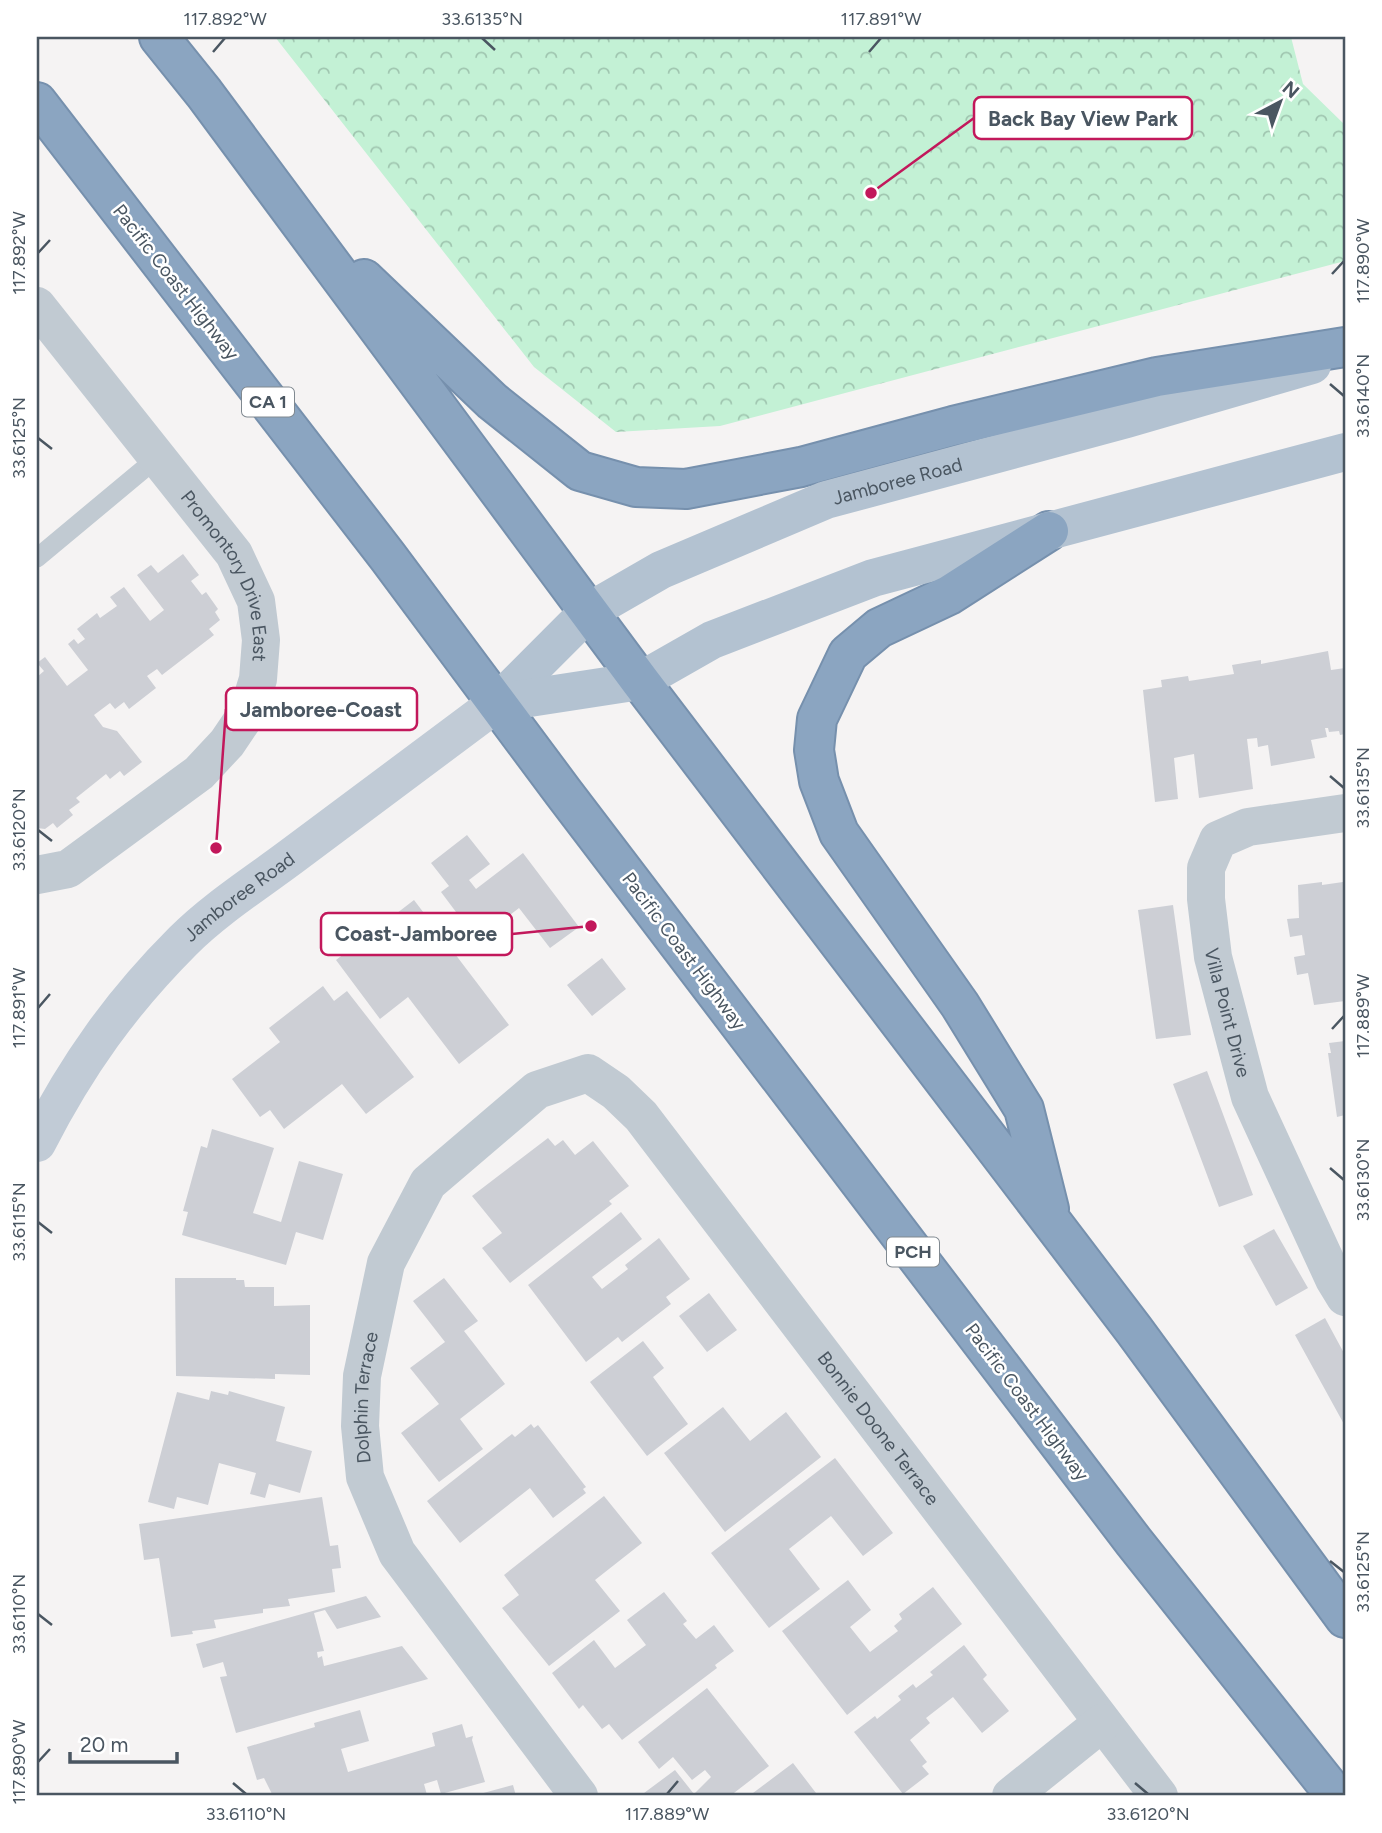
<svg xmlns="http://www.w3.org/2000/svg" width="1382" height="1833" font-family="Figtree,sans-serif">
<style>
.park{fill:url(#park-crowns)}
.building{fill:#cdcfd5}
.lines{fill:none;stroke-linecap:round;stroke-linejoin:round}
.highway-casing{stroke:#7690ad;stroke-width:42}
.lane{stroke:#c1cad2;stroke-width:19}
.street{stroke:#c1cad2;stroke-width:38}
.secondary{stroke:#c1cbd6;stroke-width:38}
.primary{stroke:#b3c2d1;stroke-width:38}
.highway{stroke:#8ba5c1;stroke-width:38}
.ticks{fill:none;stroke:#4a5661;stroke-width:2.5}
.labels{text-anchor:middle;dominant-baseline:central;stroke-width:5;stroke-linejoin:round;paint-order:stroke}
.shield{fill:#fff;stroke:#808990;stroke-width:2}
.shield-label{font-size:18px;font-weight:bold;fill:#4a5661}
.street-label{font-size:19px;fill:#4a5661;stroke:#fff}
.leader{fill:none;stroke:#c2185b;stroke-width:2.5}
.callout-dot{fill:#c2185b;stroke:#fff;stroke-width:2.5}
.callout{fill:#fff;stroke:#c2185b;stroke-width:2.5}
.callout-label{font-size:21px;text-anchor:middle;font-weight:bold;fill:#4a5661}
.neatline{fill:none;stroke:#4a5661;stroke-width:2.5}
.ticks-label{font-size:18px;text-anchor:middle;fill:#4a5661}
</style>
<defs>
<pattern id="park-crowns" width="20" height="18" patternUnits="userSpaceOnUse" patternTransform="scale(1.75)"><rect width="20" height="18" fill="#c3f1d5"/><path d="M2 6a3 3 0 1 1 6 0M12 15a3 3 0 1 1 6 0" fill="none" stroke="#a0c6b0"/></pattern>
</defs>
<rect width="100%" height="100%" fill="#f5f3f3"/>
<path class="park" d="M275 37H1291L1303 84 1345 125V261L720 426 616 432 534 367Z"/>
<path class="building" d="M183 554 199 575 191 581 202 595 206 592 218 609 215 612 220 620 209 629 214 635 162 675 157 669 147 676 156 688 129 709 124 702 115 709 110 703 94 715 103 727 117 731 142 762 124 776 120 771 110 779 106 774 76 798 80 802 69 810 73 815 57 828 53 823 45 829 37 828V677L44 671 37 663 45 657 67 686 88 670 68 644 74 639 78 644 85 639 77 629 97 613 100 618 117 606 110 597 124 587 150 621 164 610 137 575 151 565 158 573Z
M1328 651 1331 670 1345 668V734L1340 735 1339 731 1329 732 1328 728H1325L1327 737 1311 740 1315 758 1271 766 1268 745 1258 747 1257 738 1247 739 1253 789 1199 798 1194 754 1174 758 1178 799 1155 802 1143 690 1162 687 1161 680 1188 676 1189 681 1234 674 1232 665 1261 660V664Z
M467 835 490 864 469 880 476 889 523 853 579 927 550 948 519 908 477 940 441 892 449 886 431 863Z
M1322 882V885L1343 882 1345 1001 1314 1005 1308 973 1297 975 1294 957 1305 955 1302 935 1290 937 1287 919 1299 918 1298 885Z
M414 900 509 1025 459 1064 408 997 380 1019 336 960Z
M1173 905 1191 1035 1156 1039 1138 910Z
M602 958 626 989 592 1016 567 985Z
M323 986 334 1001 347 991 414 1077 366 1114 342 1084 284 1129 270 1110 260 1117 232 1079 280 1042 269 1028Z
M1345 1041V1115L1337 1117 1328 1053H1331L1329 1043Z
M1207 1071 1253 1195 1219 1207 1173 1084Z
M212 1129 274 1148 253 1213 281 1222 299 1161 343 1174 323 1240 296 1232 286 1265 182 1235 188 1212 183 1211 201 1146 207 1148Z
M548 1138 555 1146 563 1140 575 1155 593 1141 629 1186 609 1201 612 1204 510 1283 482 1248 502 1233 472 1196Z
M621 1212 642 1239 592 1277 602 1289 628 1269 625 1265 659 1238 690 1279 666 1297 671 1304 622 1342 618 1337 586 1362 528 1285Z
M1274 1229 1308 1288 1276 1306 1243 1246Z
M175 1278H236V1280H244L245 1287H274V1306L310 1305V1375L275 1374V1379L176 1376Z
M444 1278 478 1321 464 1331 505 1384 460 1419 483 1449 439 1482 401 1433 439 1404 410 1368 445 1342 413 1301Z
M709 1293 737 1330 707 1352 679 1316Z
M1325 1318 1345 1355V1426L1295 1335Z
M643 1341 664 1368 653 1377 688 1424 647 1456 590 1382Z
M211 1391 228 1395 229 1391 285 1407 276 1441 312 1451 300 1493 269 1484 265 1498 250 1494 256 1473 219 1463 208 1505 177 1497 174 1509 148 1502 177 1392 209 1400Z
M723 1407 750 1441 786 1412 821 1457 725 1532 664 1453Z
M531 1424 534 1428 538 1425 586 1487 583 1489 586 1493 553 1518 530 1488 460 1543 427 1501 512 1434 515 1437Z
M835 1458 893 1533 863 1556 831 1516 789 1549 820 1589 769 1628 711 1553Z
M604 1496 642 1543 595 1580 620 1611 549 1666 502 1608 519 1595 504 1575Z
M322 1497 330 1546 338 1545 341 1568 332 1569 335 1592 288 1599 290 1606 263 1609V1613L214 1620 216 1628 192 1631 193 1634 171 1637 159 1558 144 1560 139 1524Z
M848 1580 871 1610 850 1627 870 1652 898 1631 894 1626 902 1619 899 1614 933 1587 962 1624 847 1715 782 1631Z
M664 1592 687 1621 683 1624 696 1639 714 1625 734 1651 715 1665 717 1668 622 1740 609 1724 602 1729 583 1705 579 1709 552 1673 594 1640 615 1668 646 1645 627 1620Z
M366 1596 381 1617 337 1629 325 1610 314 1613 324 1651 317 1652 318 1658 322 1656 324 1666 402 1646 428 1679 236 1733 220 1677 227 1676 223 1662 203 1668 196 1644Z
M964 1645 987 1675 983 1679 1009 1711 982 1733 953 1697 926 1718 930 1723 910 1740 927 1762 922 1766 929 1774 903 1794 854 1732 875 1716 877 1719 901 1700 898 1696 913 1684 916 1688 933 1675 930 1672Z
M707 1688 769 1766 730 1796H640L675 1770 694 1794 711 1777 705 1770 692 1780 673 1757 659 1769 638 1742Z
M360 1710 369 1741 341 1749 348 1772 435 1746 432 1733 462 1724 466 1738 473 1736 472 1740 485 1782 441 1794 437 1780 424 1784 427 1795 424 1796H273L264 1778 257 1780 247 1747 315 1727 314 1723Z
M793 1763 816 1793 812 1796H749Z
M513 1785 516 1796H476V1795Z"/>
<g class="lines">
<g class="highway-casing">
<path id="highway" d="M159 37 204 93 640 681 1134 1330 1345 1618
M37 102 388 557 563 792 1134 1542 1336 1796
M364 279 492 401 580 471 636 487 686 489 801 467 953 426 1157 377 1345 347
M1049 531 949 595 879 628 848 654 817 719 814 750 819 781 839 833 960 1005 1024 1109 1049 1209"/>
</g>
<path class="lane" d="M37 558 157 458"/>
<g class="street">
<path id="s1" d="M37 306 234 554 256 601 261 640 258 679 248 712 227 743 199 773 68 869 37 875"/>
<path id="s2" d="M1345 813 1248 827 1218 840 1206 868V899L1213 957 1250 1097 1334 1279 1345 1297"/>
<path id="s3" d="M579 1796 397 1553 365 1477 360 1426 362 1376 386 1263 428 1183 537 1090 588 1073 616 1092 641 1116 1159 1796"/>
<path d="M1011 1796 1102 1723"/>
</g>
<path class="secondary" id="s4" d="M37 1143C77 1065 121 1003 183 941 215 909 256 883 292 856 360 805 428 754 497 703"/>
<g class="primary">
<path id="s5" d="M497 703 588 612 661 570 826 500 1127 419 1312 365"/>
<path d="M497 703 640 681 712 640 873 578 1345 452"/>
</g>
<use href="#highway" class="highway"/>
</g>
<path class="ticks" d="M482 38 495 50M213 52 225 38M869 52 881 38M38 253 50 240M1332 274 1344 261M1330 384 1344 396M38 438 52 449M1330 776 1344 788M38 830 52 841M38 1008 50 994M1332 1029 1344 1016M1330 1168 1344 1180M38 1222 52 1233M1330 1561 1344 1572M38 1614 52 1625M38 1762 50 1749M233 1783 246 1794M1135 1783 1148 1794M667 1794 678 1781"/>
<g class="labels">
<g class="shield">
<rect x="242" y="387.5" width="52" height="29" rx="5"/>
<rect x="887" y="1237.5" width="52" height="29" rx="5"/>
</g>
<g class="shield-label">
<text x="268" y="402">CA 1</text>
<text x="913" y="1252">PCH</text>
</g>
<g class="street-label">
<text transform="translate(176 282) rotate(52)">Pacific Coast Highway</text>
<text stroke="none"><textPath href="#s5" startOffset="466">Jamboree Road</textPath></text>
<text stroke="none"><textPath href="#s1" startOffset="334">Promontory Drive East</textPath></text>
<text stroke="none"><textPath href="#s4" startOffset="322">Jamboree Road</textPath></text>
<text transform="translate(684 951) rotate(53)">Pacific Coast Highway</text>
<text stroke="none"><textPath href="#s2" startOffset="308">Villa Point Drive</textPath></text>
<text stroke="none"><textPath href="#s3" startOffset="466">Dolphin Terrace</textPath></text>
<text transform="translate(1027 1402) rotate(53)">Pacific Coast Highway</text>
<text stroke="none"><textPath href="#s3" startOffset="1351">Bonnie Doone Terrace</textPath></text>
</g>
</g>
<path class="leader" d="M871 193L974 118M216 848L226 709M591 926L512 934"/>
<g class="callout-dot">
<circle cx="871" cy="193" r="7"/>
<circle cx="216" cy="848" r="7"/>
<circle cx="591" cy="926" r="7"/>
</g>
<g class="callout">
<rect x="974" y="97" width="218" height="42" rx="7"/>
<rect x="226" y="688" width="191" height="42" rx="7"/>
<rect x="321" y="913" width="191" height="42" rx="7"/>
</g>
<g class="callout-label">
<text x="1083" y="126">Back Bay View Park</text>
<text x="321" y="717">Jamboree-Coast</text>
<text x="416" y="941">Coast-Jamboree</text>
</g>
<rect width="1382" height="1833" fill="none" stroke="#ffffff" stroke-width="77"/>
<g transform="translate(1280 102) rotate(41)" stroke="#ffffff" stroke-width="5" paint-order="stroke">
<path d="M0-5L12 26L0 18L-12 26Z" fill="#4a5661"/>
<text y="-10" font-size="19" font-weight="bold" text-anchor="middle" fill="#4a5661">N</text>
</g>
<path d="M70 1752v10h107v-10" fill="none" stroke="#4a5661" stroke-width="3.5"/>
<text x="80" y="1752" font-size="21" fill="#4a5661" stroke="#ffffff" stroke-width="5" paint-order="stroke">20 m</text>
<rect x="38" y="38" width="1306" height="1756" class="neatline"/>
<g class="ticks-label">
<text x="225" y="25">117.892°W</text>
<text x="482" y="25">33.6135°N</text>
<text x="881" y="25">117.891°W</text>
<text transform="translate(19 253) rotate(-90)" y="6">117.892°W</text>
<text transform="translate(1363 261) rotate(-90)" y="6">117.890°W</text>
<text transform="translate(1363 396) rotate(-90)" y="6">33.6140°N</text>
<text transform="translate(19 438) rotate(-90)" y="6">33.6125°N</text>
<text transform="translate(1363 788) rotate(-90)" y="6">33.6135°N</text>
<text transform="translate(19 830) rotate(-90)" y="6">33.6120°N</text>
<text transform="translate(19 1008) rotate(-90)" y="6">117.891°W</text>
<text transform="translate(1363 1016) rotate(-90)" y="6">117.889°W</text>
<text transform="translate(1363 1180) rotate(-90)" y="6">33.6130°N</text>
<text transform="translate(19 1222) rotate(-90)" y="6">33.6115°N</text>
<text transform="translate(1363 1572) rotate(-90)" y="6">33.6125°N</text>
<text transform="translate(19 1614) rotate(-90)" y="6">33.6110°N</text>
<text transform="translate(19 1762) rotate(-90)" y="6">117.890°W</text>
<text x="246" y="1820">33.6110°N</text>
<text x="667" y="1820">117.889°W</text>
<text x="1148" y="1820">33.6120°N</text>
</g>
</svg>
